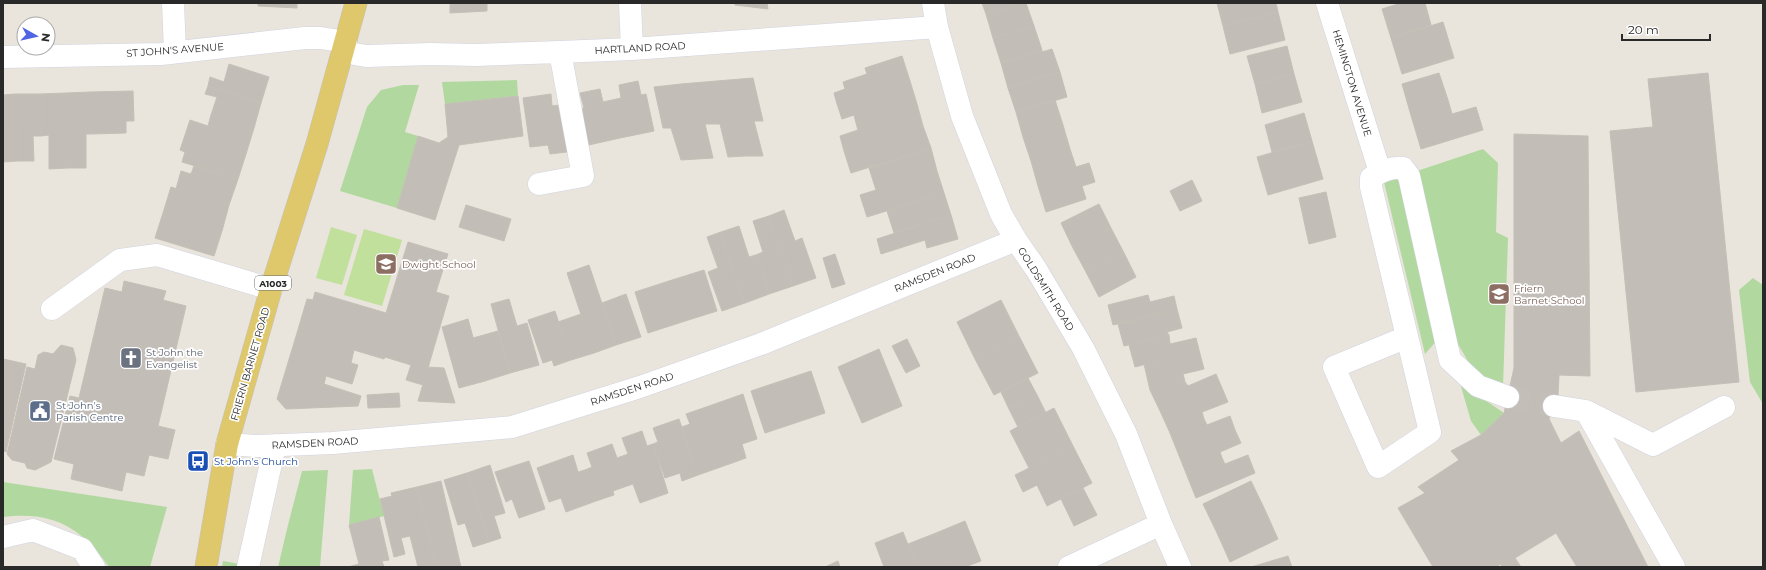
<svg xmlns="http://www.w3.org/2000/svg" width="1766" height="570" font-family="Montserrat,sans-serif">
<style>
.green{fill:#b1d99f}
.pitch{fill:#c0e09c}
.building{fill:#c2beb7;stroke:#c4c0b6}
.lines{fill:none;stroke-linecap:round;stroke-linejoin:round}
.minor-tunnel{stroke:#c3bfb8;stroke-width:22;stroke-dasharray:22 11;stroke-linecap:butt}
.minor-casing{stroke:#d1d4e0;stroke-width:23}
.major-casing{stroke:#c3c3c3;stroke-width:23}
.minor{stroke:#fff;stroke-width:22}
.major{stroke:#dfc86b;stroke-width:22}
.labels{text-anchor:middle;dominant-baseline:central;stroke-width:3.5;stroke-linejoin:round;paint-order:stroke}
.shield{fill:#fff;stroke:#696969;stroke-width:1}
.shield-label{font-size:9px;font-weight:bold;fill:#292929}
.street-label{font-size:10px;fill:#292929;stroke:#fff}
.education-label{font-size:10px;fill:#785e54;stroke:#fff;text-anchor:start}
.worship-label{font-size:10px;fill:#5b616d;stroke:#fff;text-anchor:start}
.service-label{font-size:10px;fill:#4e5e75;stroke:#fff;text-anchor:start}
.transit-label{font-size:10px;fill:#164399;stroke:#fff;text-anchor:start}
</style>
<rect width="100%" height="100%" fill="#e9e4dc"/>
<path class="green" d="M517 80 518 96 445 104 442 82Z
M403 85H419L405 132 418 136 397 208 340 191 367 107 381 90Z
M1483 149 1498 163 1496 232 1508 238 1503 387 1486 380 1472 368 1449 329 1417 171Z
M1399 177 1439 338 1425 354 1384 182Z
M1753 278 1763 285V404L1750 382 1739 290Z
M1460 383 1504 413 1481 435 1471 421Z
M372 469 384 516 349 525 353 470Z
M328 470 320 567H278L288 525 302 471Z
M3 482 167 507 150 567H109C81 527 53 511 3 517Z
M223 561 240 564V567H222Z"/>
<path class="pitch" d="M331 227 357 235 342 285 316 278Z
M364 229 402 240 382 306 344 295Z"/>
<path class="building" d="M258 3H297V8L258 6Z
M450 3H487V11L450 13Z
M735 3H767L768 9 735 5Z
M982 3H1020L986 14Z
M1020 3H1026L1034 26 993 38 986 14Z
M1217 3H1276L1278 12 1223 26Z
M1401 3H1425L1431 25 1391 38 1382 9Z
M1278 12 1285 40 1230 54 1223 26Z
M1443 22 1454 58 1402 74 1391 38Z
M1034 26 1042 50 1001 63 993 38Z
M1287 46 1294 74 1255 84 1247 56Z
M1052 49 1060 72 1008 88 1001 63 1042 50V52Z
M902 56 910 81 837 104 834 93 845 89 843 82 867 74 865 68Z
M229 64 269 77 261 103 208 86 210 77 224 82Z
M1060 72 1067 97 1016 112 1008 88Z
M1439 73 1448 100 1410 112 1402 84Z
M1708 73 1739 382 1636 392 1610 131 1653 127 1648 79Z
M1294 74 1302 102 1262 113 1255 84Z
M753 78 763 121H754L763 156H745L729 80Z
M729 80 745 156 728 157 720 124H712L705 82Z
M638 81 641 95 646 94 654 131 620 138 612 100 621 98 619 85Z
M910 81 917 104 856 123 854 115 842 119 837 104Z
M705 82 712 124H705L713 158 697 159 681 84Z
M681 84 697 159 681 160 671 128H663L654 87Z
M208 86 261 103 254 128 211 115 217 97 205 94Z
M600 89 603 102 612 100 620 138 584 146 576 110 584 108 580 93Z
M133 91 134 121H126V133L91 134 90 92Z
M90 92 91 134H86V168H68L66 93Z
M66 93 68 168 49 169V135L41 136 40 94Z
M15 94H40L41 136H33L34 161H17Z
M15 94 17 161 3 162V95Z
M551 94 552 106 568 104 575 151 550 154 548 145 530 147 523 98Z
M518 96 523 136 459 145 435 220 397 208 418 136 439 143 448 137 445 104Z
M1055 100 1063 125 1023 137 1016 112Z
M1448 100 1452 114 1476 107 1483 130 1421 149 1410 112Z
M917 104 923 126 844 151 840 136 858 130 856 123Z
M1304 113 1312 141 1272 152 1265 125Z
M211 115 254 128 246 154 185 135 190 120 208 126Z
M1063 125 1070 149 1031 161 1023 137Z
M923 126 931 148 851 173 844 151Z
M1514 134 1588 136 1590 376 1559 375 1558 396 1549 419 1561 443 1579 431 1648 567H1577L1556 533 1515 558 1521 567H1502L1501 564 1496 567H1433L1398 508 1425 493 1418 487 1459 460 1451 451 1481 435 1504 413 1514 368Z
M185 135 246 154 238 179 182 162 185 152 180 150Z
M1312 141 1323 179 1268 195 1257 157Z
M931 148 937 171 876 190 869 168Z
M1070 149 1076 167 1089 163 1091 169 1038 186 1031 161Z
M194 166 238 179 229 205 176 189 181 171 191 174Z
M1091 169 1095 182 1082 186 1086 199 1046 212 1038 186Z
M937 171 944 193 867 217 860 195Z
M1192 180 1202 201 1180 211 1170 191Z
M171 187 229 205 222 231 163 213Z
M1326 192 1336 237 1309 244 1299 198Z
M944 193 951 215 894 233 887 211Z
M1099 204 1111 228 1073 248 1061 223Z
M466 205 511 219 504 241 459 227Z
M784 210 795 241 802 238 816 278 793 286 769 216Z
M163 213 222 231 214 256 155 238Z
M951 215 958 239 927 248 925 240 881 254 877 239Z
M769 216 793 286 769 294 756 255 763 252 753 221Z
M739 226 749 257 756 255 769 294 745 303 721 232Z
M1111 228 1124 253 1086 272 1073 248Z
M721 232 745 303 722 311 708 272 718 268 707 237Z
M408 242 448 254 436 292 449 296 423 385 406 380 411 365 385 357 384 359 297 333 307 299 313 300 315 292 386 313Z
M1124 253 1136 277 1099 297 1086 272Z
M835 254 845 284 832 288 823 258Z
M589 265 616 345 594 353 567 273Z
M704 270 717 311 682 322 669 281Z
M124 281 166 291 163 300 186 306 158 426 175 430 168 459 149 455 144 476 126 472 122 491 71 479 74 464 54 459 70 396 79 398 105 288 122 292Z
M669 281 682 322 648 333 635 292Z
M626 294 641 337 616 345 602 303Z
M1148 295 1150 302 1174 296 1177 309 1113 325 1108 305Z
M509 299 517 326 527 323 539 365 510 373 491 304Z
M1001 300 1019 336 975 359 957 322Z
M1177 309 1182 328 1167 332 1169 335 1124 346 1118 324Z
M555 311 571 360 554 366 552 360 543 363 528 320Z
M581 314 594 353 571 360 558 322Z
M468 319 485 381 459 388 442 327Z
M498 331 510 373 485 381 473 338Z
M297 333 354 350 351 363 358 365 352 384 326 376 324 384 361 396 358 406 286 409 277 399Z
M1169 335 1170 344 1196 338 1199 350 1135 367 1129 345Z
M1019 336 1038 373 994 395 975 359Z
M907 339 920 366 906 373 892 346Z
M61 345 73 348 76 360 51 462 35 470 27 468 25 463 12 460 7 454 27 367 35 369 38 355 44 352 53 354Z
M879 349 902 406 862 423 838 367Z
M1199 350 1204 369 1183 374 1185 382 1150 390 1144 364Z
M3 359 26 364 6 452 3 451Z
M428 367 444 368 455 403 418 401Z
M811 371 825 413 795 423 781 381Z
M1216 374 1222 388 1161 413 1150 390 1185 382 1188 386Z
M1028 378 1037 395 1009 409 1001 392Z
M781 381 795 423 765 433 751 391Z
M1222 388 1228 402 1202 412 1204 419 1170 433 1161 413Z
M399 393 400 407 368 408 367 395Z
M743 394 757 439 742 444 746 458 732 463 712 405Z
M1037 395 1046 413 1018 427 1009 409Z
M712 405 732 463 698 475 682 427 690 424 686 414Z
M1054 408 1073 446 1029 468 1010 431Z
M1230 416 1235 430 1178 453 1170 433 1204 419 1207 425Z
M679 419 698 475 682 481 680 473 665 478 653 444 658 442 653 428Z
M1235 430 1241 443 1220 452 1222 458 1186 473 1178 453Z
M642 431 647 446 653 444 668 493 640 503 633 484 627 486 617 458 628 454 622 438Z
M612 444 627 486 613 491 614 495 596 501 585 470 592 467 587 453Z
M1073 446 1092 483 1047 506 1037 485 1023 492 1015 475Z
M573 455 578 472 585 470 596 501 566 512 561 498 549 502 537 468Z
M1248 455 1255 473 1196 498 1186 473 1222 458 1225 464Z
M529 461 545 509 519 518 512 499 506 502 495 472Z
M490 465 505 513 494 516 501 538 489 542 467 473Z
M467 473 489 542 473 547 465 523 458 525 444 480Z
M441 481 461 567H436L417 487Z
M1251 481 1265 510 1217 533 1203 504Z
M417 487 436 567H418L410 536 401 538 405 554 394 557 380 499 392 496 391 493Z
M1083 488 1097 515 1074 526 1061 499Z
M1265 510 1278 539 1230 562 1217 533Z
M379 517 389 560 382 561 384 567H348L359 564 349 525Z
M965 521 981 561 965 567H950L936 533Z
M903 532 917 567H884L875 543Z
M936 533 950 567H917L908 544Z
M1288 556 1292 567H1251Z
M838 561 840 567H825Z"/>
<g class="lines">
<path class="minor-tunnel" d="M1508 397 1554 406"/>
<g class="minor-casing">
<path id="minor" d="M173 3 175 52
M630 3 632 49
M933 3 937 27 962 116 1001 214 1016 240 1036 269 1083 348 1126 434 1161 524 1180 567
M1327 3 1380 172
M343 52 366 56 430 54 476 55 560 52 632 49 937 27
M3 57 161 54 305 38H321L346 42
M539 184 583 176 560 52
M52 309 120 260 157 255 271 289
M1407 337 1334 367 1378 467 1430 432 1371 187V178C1381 171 1391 167 1403 168L1409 176 1450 360 1478 386 1508 397
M1554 406 1586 411 1653 445 1724 407
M1586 411 1674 567
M227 444 257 446 333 443 512 427 640 387 761 344 1016 240
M3 537 33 530 82 549 94 567
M248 567 275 445
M1069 567 1161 524"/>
</g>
<g class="major-casing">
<path id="major" d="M206 567 227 444 271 289 317 144 356 3"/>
</g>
<use href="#minor" class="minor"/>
<use href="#major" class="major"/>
</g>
<defs>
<g id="school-square" transform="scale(1.15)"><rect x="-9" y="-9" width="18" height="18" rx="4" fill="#8d6e63" stroke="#fff"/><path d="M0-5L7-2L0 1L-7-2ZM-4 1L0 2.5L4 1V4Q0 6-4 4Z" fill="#fff"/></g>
<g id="church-square" transform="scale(1.15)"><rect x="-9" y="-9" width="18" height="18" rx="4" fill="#6b7280" stroke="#fff"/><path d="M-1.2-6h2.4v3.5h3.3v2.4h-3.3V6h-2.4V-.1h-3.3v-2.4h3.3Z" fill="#fff"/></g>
<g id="civic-square" transform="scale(1.15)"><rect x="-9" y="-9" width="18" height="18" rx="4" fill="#5c6f8a" stroke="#fff"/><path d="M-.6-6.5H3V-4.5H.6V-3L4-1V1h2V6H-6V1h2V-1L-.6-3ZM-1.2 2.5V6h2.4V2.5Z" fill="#fff"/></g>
<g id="bus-square" transform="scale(1.15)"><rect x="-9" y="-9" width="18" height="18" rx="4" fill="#1a4fb4" stroke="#fff"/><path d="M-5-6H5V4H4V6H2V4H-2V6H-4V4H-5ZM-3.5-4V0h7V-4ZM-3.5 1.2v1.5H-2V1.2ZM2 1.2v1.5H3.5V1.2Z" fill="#fff"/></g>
</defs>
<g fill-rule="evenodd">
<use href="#school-square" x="386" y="264"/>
<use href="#school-square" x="1499" y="294"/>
<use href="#church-square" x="131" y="358"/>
<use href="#civic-square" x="40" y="411"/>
<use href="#bus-square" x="198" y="461"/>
</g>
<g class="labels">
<rect class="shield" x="255" y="276" width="36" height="14" rx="3"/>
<g class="shield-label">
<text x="273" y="283">A1003</text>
</g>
<g class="street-label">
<text transform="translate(640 48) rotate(-3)">HARTLAND ROAD</text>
<text transform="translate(175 50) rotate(-4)">ST JOHN'S AVENUE</text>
<text transform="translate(1352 83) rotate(73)">HEMINGTON AVENUE</text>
<text transform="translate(935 273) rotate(-22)">RAMSDEN ROAD</text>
<text transform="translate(1046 289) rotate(58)">GOLDSMITH ROAD</text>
<text transform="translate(250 364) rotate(-74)">FRIERN BARNET ROAD</text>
<text transform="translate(632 389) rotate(-18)">RAMSDEN ROAD</text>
<text transform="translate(315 443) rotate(-3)">RAMSDEN ROAD</text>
</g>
<g class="education-label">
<text x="402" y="264">Dwight School</text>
<text x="1514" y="288">Friern<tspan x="1514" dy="12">Barnet School</tspan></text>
</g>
<g class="worship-label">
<text x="146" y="352">St John the<tspan x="146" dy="12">Evangelist</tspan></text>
</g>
<g class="service-label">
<text x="56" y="405">St John's<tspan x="56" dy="12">Parish Centre</tspan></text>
</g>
<g class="transit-label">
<text x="214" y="461">St John's Church</text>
</g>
</g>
<rect width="1766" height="570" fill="none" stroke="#292929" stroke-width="8"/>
<g transform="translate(36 36) rotate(98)"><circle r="19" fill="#ffffff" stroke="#a9a9a9"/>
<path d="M0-3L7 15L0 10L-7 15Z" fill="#4f65e3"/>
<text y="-6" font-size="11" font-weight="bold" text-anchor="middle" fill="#292929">N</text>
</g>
<path d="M1622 34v6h88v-6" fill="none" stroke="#292929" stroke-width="2"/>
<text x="1628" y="34" font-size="12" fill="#292929" stroke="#ffffff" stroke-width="3" paint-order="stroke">20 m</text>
</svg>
